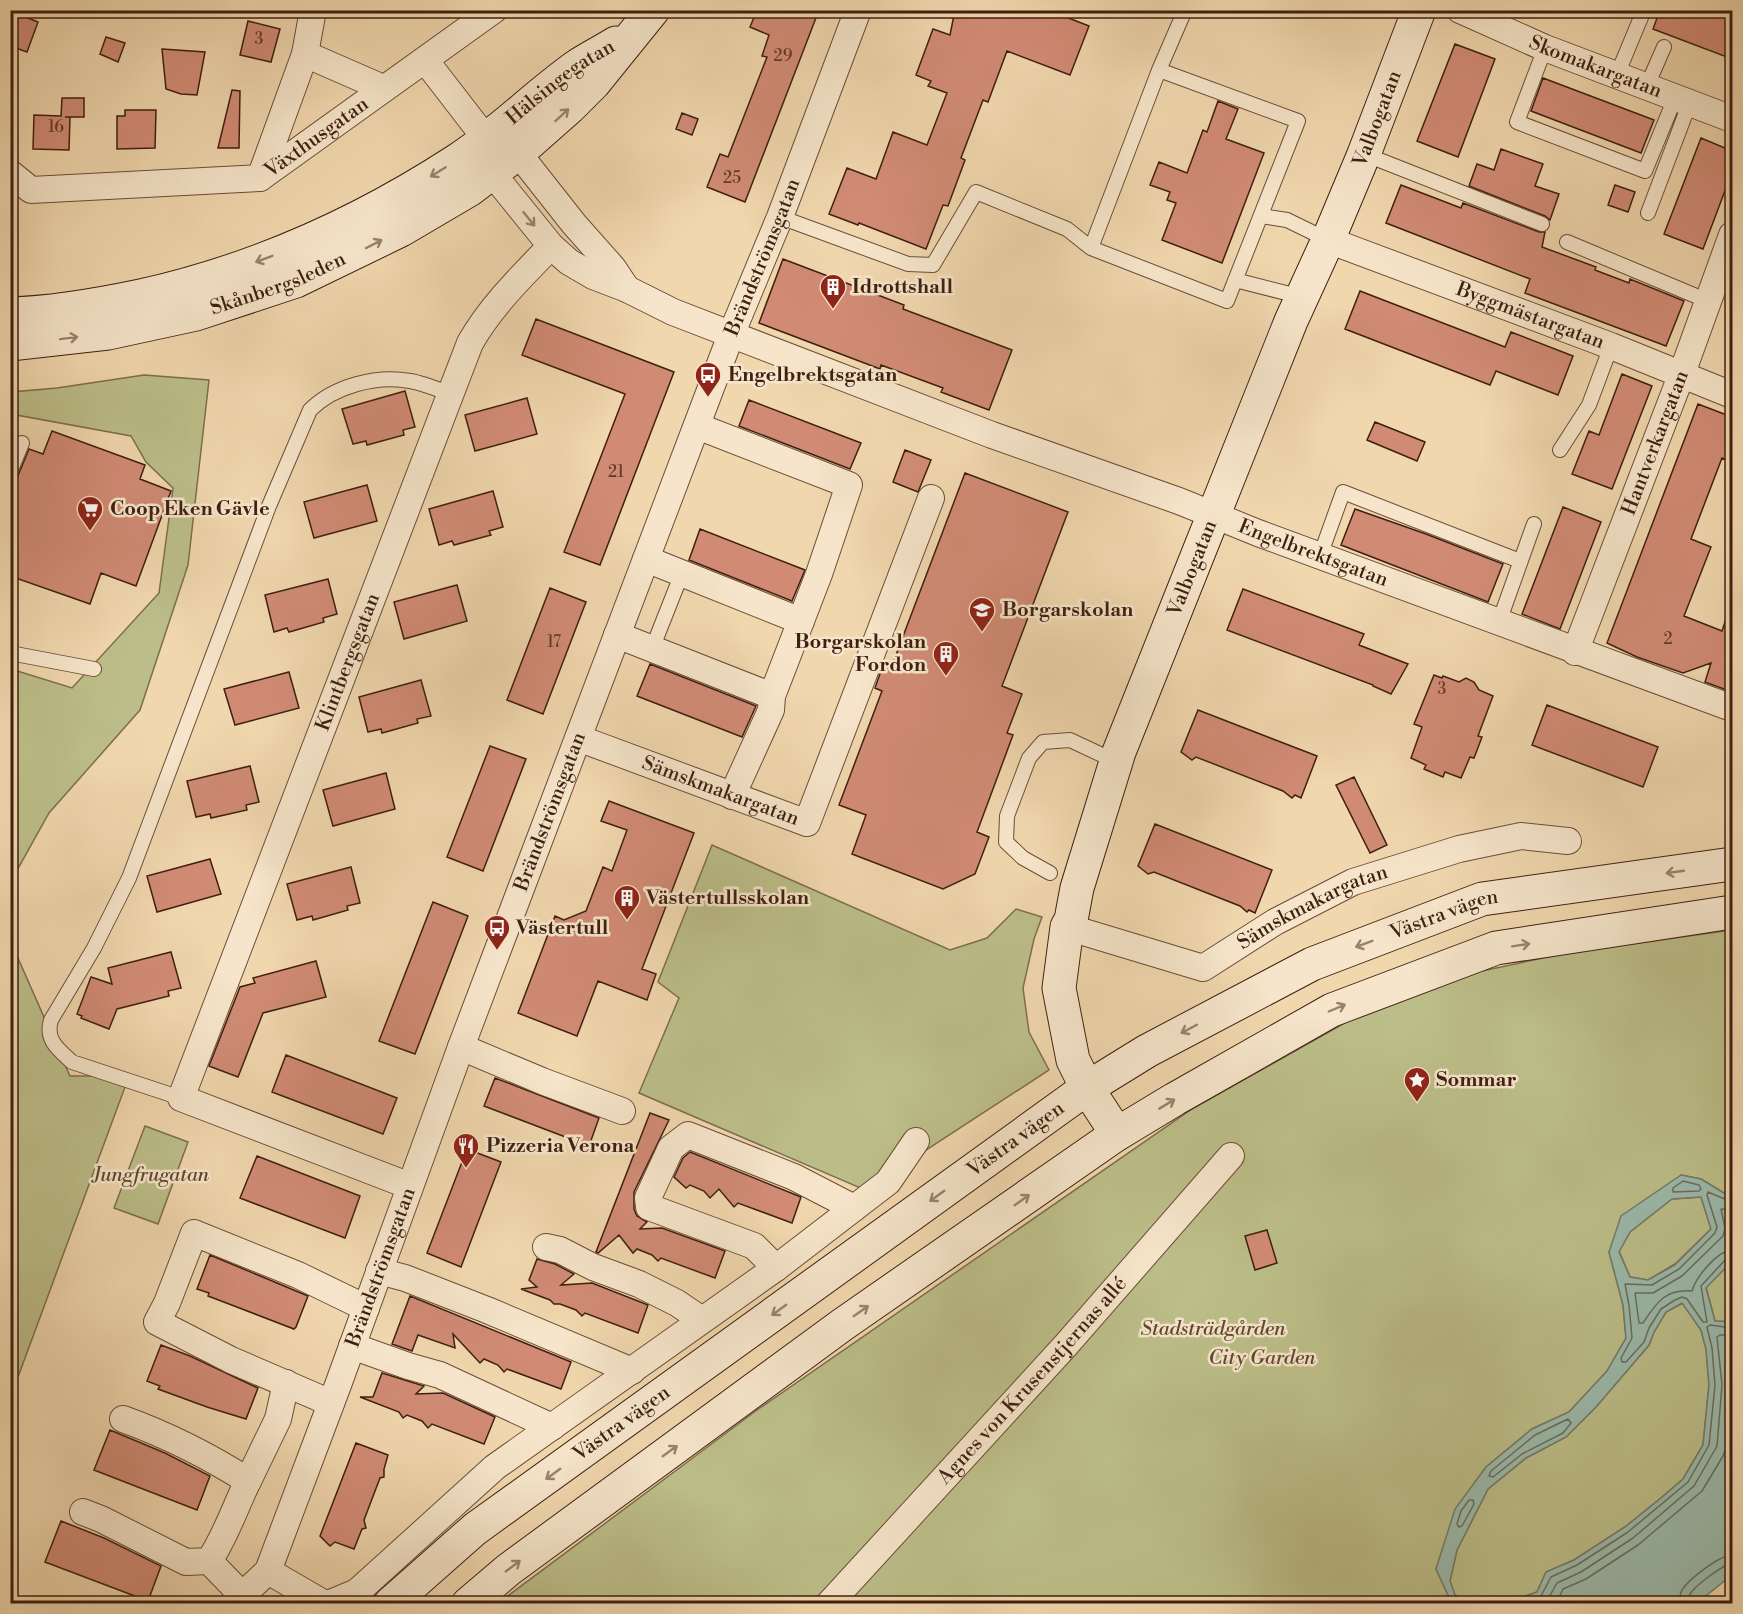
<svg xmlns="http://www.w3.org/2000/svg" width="1743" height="1614" font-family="'Libre Bodoni',serif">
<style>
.green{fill:#bcbe89;stroke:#7d6e4d;stroke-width:1.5}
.water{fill:#9bbaab;stroke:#767c6d;stroke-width:1.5;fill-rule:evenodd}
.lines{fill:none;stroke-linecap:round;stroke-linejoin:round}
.shore{stroke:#6c6c5e;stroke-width:1.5}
.building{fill:#d18b75;stroke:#3e1f11;stroke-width:1.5}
.lane-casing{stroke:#6b4d38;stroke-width:16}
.street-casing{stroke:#6b4d38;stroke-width:28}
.secondary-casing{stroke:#3e1f11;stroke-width:35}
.lane{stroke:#f6e5ca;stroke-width:14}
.street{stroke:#f6e5ca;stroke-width:26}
.secondary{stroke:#f6e5ca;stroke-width:33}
.oneway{stroke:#9a826e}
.labels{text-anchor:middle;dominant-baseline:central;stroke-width:5;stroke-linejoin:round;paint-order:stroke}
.number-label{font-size:16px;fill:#633a2a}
.street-label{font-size:20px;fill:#3e1f11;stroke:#f6e5ca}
.poi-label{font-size:20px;font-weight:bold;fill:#3e1f11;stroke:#f6e5ca;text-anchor:start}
.park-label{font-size:20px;font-style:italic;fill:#5e472f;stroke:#f6e5ca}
</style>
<rect width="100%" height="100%" fill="#f1d7ae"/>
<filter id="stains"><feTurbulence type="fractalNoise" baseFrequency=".00333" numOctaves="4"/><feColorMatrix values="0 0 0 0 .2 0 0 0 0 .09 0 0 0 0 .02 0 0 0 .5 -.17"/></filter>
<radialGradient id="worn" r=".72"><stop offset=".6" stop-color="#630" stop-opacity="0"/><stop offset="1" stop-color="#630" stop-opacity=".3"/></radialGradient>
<path class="green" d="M144 375 209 380 188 565 140 710 49 813 11 881V669L72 688 159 593 173 488 146 462 131 436 11 414V392L57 388Z
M712 845 950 950 987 938 1016 909 1042 917 1034 939 1023 988 1029 1032 1049 1070 865 1190 639 1093 679 998 658 982Z
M1732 930V1198L1701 1179 1681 1175 1609 1252 1623 1305 1626 1338 1607 1371 1569 1412 1532 1429 1486 1467 1456 1509 1436 1569 1448 1595 1447 1603 497 1604 757 1410 1192 1109 1350 1020 1458 976 1567 953Z
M10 940 70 1076H96L125 1087 11 1396Z
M145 1126 188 1142 158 1224 114 1208Z
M1701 1197 1711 1229 1675 1264 1648 1280 1630 1277 1619 1251 1630 1232 1672 1199Z
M1732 1261V1322L1715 1321 1706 1287Z
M1683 1303 1701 1330 1706 1349 1709 1385 1703 1445 1683 1479 1661 1498 1625 1527 1574 1560 1546 1572 1537 1592 1506 1603H1471L1455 1595 1450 1581 1457 1550 1488 1489 1526 1458 1566 1437 1596 1407 1649 1345 1654 1332 1666 1312Z"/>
<path class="water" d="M1681 1175 1701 1179 1732 1198V1261L1706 1288 1715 1321 1732 1322V1575L1697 1603H1506L1537 1592 1546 1572 1574 1560 1625 1527 1661 1498 1683 1479 1703 1445 1709 1385 1706 1349 1701 1330 1682 1303 1666 1312 1654 1332 1649 1345 1596 1407 1566 1437 1526 1458 1488 1489 1457 1550 1450 1581 1455 1595 1471 1603H1447L1448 1595 1436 1569 1455 1509 1486 1467 1532 1429 1569 1412 1607 1371 1626 1338 1623 1305 1609 1252 1621 1216ZM1701 1197 1711 1229 1675 1265 1648 1280 1630 1277 1619 1252 1630 1232 1672 1199Z"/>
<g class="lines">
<path class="shore" d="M1683 1181 1699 1185 1701 1189 1699 1191 1673 1192V1188Z
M1732 1202 1708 1192 1707 1195 1717 1227 1715 1233 1679 1269 1652 1285 1625 1284 1629 1305 1632 1338 1621 1358 1622 1362H1626L1644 1342 1649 1328 1661 1309 1675 1300 1682 1297 1687 1299 1703 1322H1707L1701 1286 1726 1259 1732 1257
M1732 1210 1721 1209 1725 1228 1723 1236 1682 1276 1653 1293H1635L1639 1323H1643C1657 1302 1665 1289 1692 1291 1696 1277 1717 1251 1732 1250
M1568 1419 1571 1423 1563 1433 1522 1454 1493 1477 1489 1476 1491 1471 1535 1435Z
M1469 1500H1473L1474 1504 1462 1526 1459 1527 1457 1524 1461 1511Z
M1523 1604 1541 1596 1551 1577 1577 1565 1628 1532 1688 1482 1709 1445 1715 1385 1712 1348 1707 1327 1710 1325 1732 1328
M1543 1604 1548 1599 1557 1583 1581 1572 1633 1538 1694 1486 1717 1446 1722 1385 1717 1337 1720 1335H1732
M1556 1604 1563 1589 1586 1579 1638 1545 1702 1491 1723 1456 1726 1448 1731 1386 1728 1347 1732 1344
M1679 1604C1679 1598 1680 1594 1682 1590 1689 1579 1720 1555 1732 1555
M1688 1604C1688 1599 1688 1598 1690 1594 1695 1586 1723 1564 1732 1564"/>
</g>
<path class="building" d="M757 10H819L745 202 707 187 720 154 728 157 767 57 762 56 769 35 750 27Z
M955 10H1048L1089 26 1070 75 1007 51 988 102 983 100 961 158 965 160 948 206 943 205 926 249 859 223 858 225 829 214 847 168 876 179 893 132 927 145 947 93 928 86 931 81 916 75 933 29 950 35Z
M1660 10H1721L1732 15V59L1653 29Z
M10 11 38 22 27 52 10 46Z
M248 21 280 29 271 62 240 55Z
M106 37 125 43 118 62 100 54Z
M1455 44 1495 59 1458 157 1417 141Z
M162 49 205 52 197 95 181 94 166 89Z
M1543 78 1654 120 1641 153 1531 111Z
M232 90 240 91 239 148H218Z
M62 98H84V117H65H70L69 150 33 149 34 115 61 116Z
M1218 101 1238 109 1226 139 1264 153 1222 263 1162 240 1176 203 1167 200 1170 192 1150 185 1159 162 1187 173 1203 130 1207 132Z
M125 110H156L155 148 117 149V116H125Z
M682 113 698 119 692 135 676 129Z
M1701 138 1732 151V172L1703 249 1664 234Z
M1501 149 1543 164 1535 186 1559 194 1550 220 1545 216 1469 186 1477 164 1494 170Z
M1401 185 1461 208 1463 203 1539 232H1545L1542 247 1596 267 1595 270 1629 283 1630 279 1684 301 1666 346 1525 293 1530 279 1386 223Z
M1615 185 1635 192 1628 212 1608 205Z
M783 259 904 305 903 309 1012 350 989 410 941 392 943 388 881 365 880 369 759 323Z
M1360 291 1505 347 1511 332 1573 356 1558 395 1496 371 1490 385 1345 329Z
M536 319 674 372 600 565 564 552 625 394 522 355Z
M1622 374 1652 386 1612 489 1572 474 1589 431 1599 435Z
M405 391 415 427 403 430 404 435 367 445 366 441 353 444 342 409Z
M527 398 537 434 475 451 465 415Z
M749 400 861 443 850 469 739 426Z
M1698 404 1732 417V462L1722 458 1691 539 1711 547 1684 616 1722 631 1729 610 1732 611V692L1705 682 1711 663 1683 673 1637 657 1607 643Z
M1375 422 1425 442 1417 461 1367 440Z
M52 431 145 465 140 479 171 491 136 586 101 573 90 604 10 576V495L29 449 43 454Z
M905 450 931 460 918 492 893 482Z
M965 473 1068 512 1002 686 1022 694 1007 733 1013 735 977 832 989 837 975 874 943 889 852 854 866 815 839 805 882 691 875 688 883 665 891 668Z
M367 485 377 521 314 538 304 502Z
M493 491 503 527 489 531 491 535 454 545 452 541 439 545 429 509Z
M1563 507 1601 522 1560 629 1522 614Z
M1355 509 1426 534 1503 564 1488 602 1341 545Z
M700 529 805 570 792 601 689 560Z
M328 579 337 614 323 618 324 622 289 632 287 628 274 632 265 595Z
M457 585 467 621 404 639 394 602Z
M550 588 586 602 543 714 507 700Z
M1243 589 1364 634 1359 645 1408 664 1391 694 1373 686V685L1227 630Z
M650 664 756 706 742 737 637 696Z
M289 672 299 708 235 725 224 689Z
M1434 675 1442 678 1443 676 1459 682 1466 678 1474 682 1479 690 1493 696 1478 736 1482 737 1474 758 1470 757 1461 778 1445 772 1443 777 1424 769 1426 765 1411 758 1422 727 1414 724Z
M421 680 431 716 417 719 418 723 382 733 381 729 368 732 359 697Z
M1547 705 1658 747 1643 787 1532 745Z
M1198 710 1317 756 1301 798 1295 795 1292 798 1283 791 1196 757 1192 760 1181 752Z
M490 746 526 759 483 871 447 857Z
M250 766 259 802 246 805 247 810 211 818 210 814 196 817 187 781Z
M386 773 395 809 333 826 323 790Z
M1354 777 1387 845 1370 853 1336 785Z
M609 801 694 833 642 969 656 974 647 1000 598 981 577 1036 518 1013 555 916 564 920 586 911 603 867 612 871 627 830 601 821Z
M1155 824 1272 870 1255 913 1249 910 1247 912 1240 906 1154 872 1148 874 1138 866Z
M210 859 221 894 157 912 147 876Z
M351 867 360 903 347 906 348 910 313 920 312 916 297 920 287 884Z
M433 902 468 916 415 1054 379 1041Z
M171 952 181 988 168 991 169 996 117 1009 109 1029 81 1018 82 1016 77 1014 91 977 112 984 108 968Z
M316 961 326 997 263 1013 238 1077 209 1066 240 987 255 983 253 978Z
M286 1055 397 1098 383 1134 272 1092Z
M495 1078 599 1118 589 1146 484 1106Z
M650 1113 669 1120 634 1192V1209L637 1216 647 1222 640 1229 662 1228 725 1251 715 1278 661 1258 658 1261 652 1255 637 1249 633 1253 619 1235 598 1253 596 1252Z
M467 1149 501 1162 461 1267 427 1253Z
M690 1152 801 1197 792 1223 738 1203 734 1207 719 1189 710 1198 704 1191 690 1185 686 1188 674 1177 683 1158Z
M257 1156 360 1196 345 1238 240 1198Z
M1267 1230 1277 1263 1255 1270 1245 1236Z
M210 1255 308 1296 296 1327 294 1329 229 1304 208 1296 209 1293 197 1289Z
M537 1259 555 1264 574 1274 561 1285 592 1283 648 1305 638 1333 585 1313 582 1316 576 1310 560 1304H554L550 1300 521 1289 537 1287 529 1280Z
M410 1296 571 1362 561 1389 507 1369 504 1372 498 1365 484 1359 480 1363 453 1334 455 1348 418 1335 412 1351 392 1344Z
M161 1345 190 1356 258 1388 246 1419 207 1407 158 1389 160 1386 147 1381Z
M382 1373 424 1386 416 1394 443 1393 495 1417 484 1444 432 1424 428 1428 422 1421 407 1415 403 1418 399 1412 360 1397H373Z
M110 1430 165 1453 210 1476 197 1510 94 1470Z
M356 1443 388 1455 384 1469V1477L380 1478 364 1520 366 1528 362 1529 354 1549 335 1542 330 1546 320 1536Z
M61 1521 104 1538 161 1566 148 1601 45 1562Z"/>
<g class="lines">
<g class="lane-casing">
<path id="lane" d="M1545 48 1517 122 1645 171 1675 98
M1617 75 1644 10
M1647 86 1664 47
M1364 154 1542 224
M1648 213 1690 102
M1261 216 1287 220 1328 240
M780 217 908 264 933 265 976 192 1067 229 1091 248 1159 70 1185 10
M1567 242 1708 301
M1091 248 1227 301 1298 121 1159 70
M1235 280 1302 297
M1560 450 1589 405 1611 346
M10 472 22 443
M1320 556 1343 492 1520 561
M1499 622 1534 524
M652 649 682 573
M10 653 94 669
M1050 873 1023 858 1006 842 1007 816 1029 758 1043 742 1070 740 1115 761
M181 1098 72 1062C58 1049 45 1040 51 1020L94 948 129 878 269 506 310 410C334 386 376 375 410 381 423 383 437 389 450 394"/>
</g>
<g class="street-casing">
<g id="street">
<path id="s1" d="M1460 10 1545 48 1732 119"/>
<path d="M305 54 383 88"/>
<path d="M425 60 486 139 518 153 574 224 613 268 627 289"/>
<path id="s2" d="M489 155 492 173 551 246 569 262 593 276 627 289 673 312 992 435 1179 501 1258 533 1732 708"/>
<path id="s3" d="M10 173 31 190 260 178 494 10"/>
<path d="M260 178 305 54 313 10"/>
<path id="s4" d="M1328 240 1611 346 1732 395"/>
<path d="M697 426 849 485 819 574 772 696 771 710 732 796"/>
<path d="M646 559 801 621"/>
<path d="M617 635 772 696"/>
<path id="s5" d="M1575 652 1681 376 1732 235"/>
<path id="s6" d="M578 738 807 823 931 498"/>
<path id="s7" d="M1067 927 1203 968 1275 922 1353 882 1459 849 1521 836 1568 841"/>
<path d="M461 1047 542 1081 622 1111"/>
<path id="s8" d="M410 1186 181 1098 470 343C491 306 522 276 551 246"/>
<path d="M546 1247 560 1250 593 1267 639 1284 677 1303 702 1320"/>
<path d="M776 1268 754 1246 649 1207 648 1198 671 1148 688 1135 794 1177 854 1208"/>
<path d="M379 1271 405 1278 487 1310 632 1371"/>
<path d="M352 1346 408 1366 440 1375 552 1427"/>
<path d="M331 1403 231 1360 157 1322 167 1303 194 1233 298 1275 366 1308"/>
<path d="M123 1419C167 1435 209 1456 248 1481L278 1419 286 1383"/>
<path d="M83 1512 101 1519 186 1562 209 1561C226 1536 235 1507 248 1481"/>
<path d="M209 1561 242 1595"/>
<path d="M268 1571 325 1604"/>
<path id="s9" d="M233 1604 268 1571 338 1385 461 1047 578 738 731 335 780 217 858 10"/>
<path d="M328 1604 357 1592 495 1467 776 1268 888 1182 916 1141"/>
<path id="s10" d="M829 1604 1066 1345 1231 1156"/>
</g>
</g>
<g class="secondary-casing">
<g id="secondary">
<path id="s11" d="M10 314C54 313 98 305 141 296 253 271 359 224 456 161 499 133 535 96 577 66 589 58 603 51 616 43"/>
<path id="s12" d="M10 344 108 333 196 314 296 281 401 230 469 190 518 153 569 108 594 83 653 10"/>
<path id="s13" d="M1117 1134 1087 1088 1073 1060 1059 988 1067 927 1071 920 1077 888 1119 752 1291 321 1328 240 1364 154 1419 10"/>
<path id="s14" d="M390 1604 475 1529 1087 1088 1147 1051 1312 964 1482 899 1732 864"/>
<path d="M468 1604 508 1570 842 1325 1117 1134 1175 1099 1332 1010 1496 948 1732 912"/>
</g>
</g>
<use href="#lane" class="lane"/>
<use href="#street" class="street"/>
<use href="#secondary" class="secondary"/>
</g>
<defs><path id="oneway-shaft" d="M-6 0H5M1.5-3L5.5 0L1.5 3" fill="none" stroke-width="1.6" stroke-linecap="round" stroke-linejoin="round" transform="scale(1.5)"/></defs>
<g class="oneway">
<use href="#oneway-shaft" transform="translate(562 115) rotate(-42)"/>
<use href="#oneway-shaft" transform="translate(438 172) rotate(148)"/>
<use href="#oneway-shaft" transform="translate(529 219) rotate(51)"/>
<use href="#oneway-shaft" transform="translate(374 244) rotate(-27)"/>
<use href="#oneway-shaft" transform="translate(264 259) rotate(159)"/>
<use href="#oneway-shaft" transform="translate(69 338) rotate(-7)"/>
<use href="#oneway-shaft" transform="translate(1675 872) rotate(172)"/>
<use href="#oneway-shaft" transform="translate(1364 944) rotate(159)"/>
<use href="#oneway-shaft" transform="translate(1521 945) rotate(-9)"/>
<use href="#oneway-shaft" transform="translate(1337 1008) rotate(-23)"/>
<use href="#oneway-shaft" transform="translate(1189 1029) rotate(152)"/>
<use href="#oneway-shaft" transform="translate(1167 1104) rotate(-31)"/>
<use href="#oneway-shaft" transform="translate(937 1196) rotate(144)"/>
<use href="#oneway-shaft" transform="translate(1022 1200) rotate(-35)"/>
<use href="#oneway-shaft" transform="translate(779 1310) rotate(144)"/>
<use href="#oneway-shaft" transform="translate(861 1311) rotate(-35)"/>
<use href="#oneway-shaft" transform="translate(670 1451) rotate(-36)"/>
<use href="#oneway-shaft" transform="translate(553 1474) rotate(144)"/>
<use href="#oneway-shaft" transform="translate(513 1566) rotate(-37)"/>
</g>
<defs>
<g id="building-pin" transform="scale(1.35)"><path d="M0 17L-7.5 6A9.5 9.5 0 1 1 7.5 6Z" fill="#8f2418" stroke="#f6e5ca"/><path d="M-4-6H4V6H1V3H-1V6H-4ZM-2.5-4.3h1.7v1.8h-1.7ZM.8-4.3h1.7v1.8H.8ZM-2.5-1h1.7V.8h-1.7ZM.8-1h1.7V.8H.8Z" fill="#fff"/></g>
<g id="bus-pin" transform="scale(1.35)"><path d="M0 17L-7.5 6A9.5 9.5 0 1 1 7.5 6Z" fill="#8f2418" stroke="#f6e5ca"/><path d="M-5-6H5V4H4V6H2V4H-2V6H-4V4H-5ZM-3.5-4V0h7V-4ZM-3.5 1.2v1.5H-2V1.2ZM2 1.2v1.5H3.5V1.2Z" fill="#fff"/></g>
<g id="supermarket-pin" transform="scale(1.35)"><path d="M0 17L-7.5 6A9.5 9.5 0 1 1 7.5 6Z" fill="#8f2418" stroke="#f6e5ca"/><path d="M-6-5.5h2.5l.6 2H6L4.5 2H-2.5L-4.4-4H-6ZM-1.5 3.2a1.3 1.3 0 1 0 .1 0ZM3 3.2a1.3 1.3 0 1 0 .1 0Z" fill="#fff"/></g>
<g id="school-pin" transform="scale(1.35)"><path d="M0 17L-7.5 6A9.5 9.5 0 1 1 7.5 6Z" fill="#8f2418" stroke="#f6e5ca"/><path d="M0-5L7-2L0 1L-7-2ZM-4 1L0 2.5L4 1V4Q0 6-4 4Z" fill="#fff"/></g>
<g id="sight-pin" transform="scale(1.35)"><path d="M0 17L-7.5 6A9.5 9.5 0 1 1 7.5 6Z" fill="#8f2418" stroke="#f6e5ca"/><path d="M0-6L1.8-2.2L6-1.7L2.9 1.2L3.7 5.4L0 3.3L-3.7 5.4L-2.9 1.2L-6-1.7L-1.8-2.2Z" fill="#fff"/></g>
<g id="restaurant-pin" transform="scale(1.35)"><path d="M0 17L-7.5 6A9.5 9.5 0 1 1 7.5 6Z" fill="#8f2418" stroke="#f6e5ca"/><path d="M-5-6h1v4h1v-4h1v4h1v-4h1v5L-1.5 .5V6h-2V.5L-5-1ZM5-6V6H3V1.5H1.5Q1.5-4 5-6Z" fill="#fff"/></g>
</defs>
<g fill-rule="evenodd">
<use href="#building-pin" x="833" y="287"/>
<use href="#bus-pin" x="708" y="375"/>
<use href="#supermarket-pin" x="90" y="509"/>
<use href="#school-pin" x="982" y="610"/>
<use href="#building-pin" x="946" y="654"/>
<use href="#building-pin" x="627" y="898"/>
<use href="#bus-pin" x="497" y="928"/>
<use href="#sight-pin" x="1417" y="1080"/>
<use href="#restaurant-pin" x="466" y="1146"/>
</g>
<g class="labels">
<g class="number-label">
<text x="259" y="39">3</text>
<text x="783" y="56">29</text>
<text x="56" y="127">16</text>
<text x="732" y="178">25</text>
<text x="616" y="472">21</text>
<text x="1668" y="639">2</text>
<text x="554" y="642">17</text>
<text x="1442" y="689">3</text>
</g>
<g class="street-label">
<text stroke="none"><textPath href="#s1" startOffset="147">Skomakargatan</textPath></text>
<text stroke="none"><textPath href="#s11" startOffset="608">Hälsingegatan</textPath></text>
<text stroke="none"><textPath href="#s13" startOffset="1088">Valbogatan</textPath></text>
<text stroke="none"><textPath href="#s3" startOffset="326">Växthusgatan</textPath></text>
<text stroke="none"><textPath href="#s9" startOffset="1452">Brändströmsgatan</textPath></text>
<text stroke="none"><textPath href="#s12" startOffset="276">Skånbergsleden</textPath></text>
<text stroke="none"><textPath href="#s4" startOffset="216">Byggmästargatan</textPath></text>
<text stroke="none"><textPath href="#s5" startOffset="224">Hantverkargatan</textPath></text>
<text stroke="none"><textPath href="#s2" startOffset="936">Engelbrektsgatan</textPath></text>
<text stroke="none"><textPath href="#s13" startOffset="602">Valbogatan</textPath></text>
<text stroke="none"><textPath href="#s8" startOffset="712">Klintbergsgatan</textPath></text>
<text stroke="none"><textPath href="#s6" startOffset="152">Sämskmakargatan</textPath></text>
<text stroke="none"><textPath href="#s9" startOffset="858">Brändströmsgatan</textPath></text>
<text stroke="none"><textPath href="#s7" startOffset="268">Sämskmakargatan</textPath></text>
<text stroke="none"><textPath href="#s14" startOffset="1266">Västra vägen</textPath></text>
<text stroke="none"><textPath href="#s14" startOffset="780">Västra vägen</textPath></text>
<text stroke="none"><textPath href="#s9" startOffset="372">Brändströmsgatan</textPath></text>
<text stroke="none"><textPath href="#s10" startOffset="302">Agnes von Krusenstjernas allé</textPath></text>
<text stroke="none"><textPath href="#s14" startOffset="294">Västra vägen</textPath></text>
</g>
<g class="poi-label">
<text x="852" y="287">Idrottshall</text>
<text x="728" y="375">Engelbrektsgatan</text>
<text x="110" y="509">Coop Eken Gävle</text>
<text x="1002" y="610">Borgarskolan</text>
<text x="926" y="642" text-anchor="end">Borgarskolan<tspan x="926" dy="23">Fordon</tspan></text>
<text x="646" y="898">Västertullsskolan</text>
<text x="516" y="928">Västertull</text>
<text x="1436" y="1080">Sommar</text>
<text x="486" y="1146">Pizzeria Verona</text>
</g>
<g class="park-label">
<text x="151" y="1175">Jungfrugatan</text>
<text x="1213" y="1329">Stadsträdgården</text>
<text x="1262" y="1358">City Garden</text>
</g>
</g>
<rect width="1743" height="1614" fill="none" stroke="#f1d7ae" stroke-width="36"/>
<rect x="12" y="12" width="1719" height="1590" fill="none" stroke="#3e1f11" stroke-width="3"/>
<rect x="18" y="18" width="1707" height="1578" fill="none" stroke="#3e1f11" stroke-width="1.5"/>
<rect width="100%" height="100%" filter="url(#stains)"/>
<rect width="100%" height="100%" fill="url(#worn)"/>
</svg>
